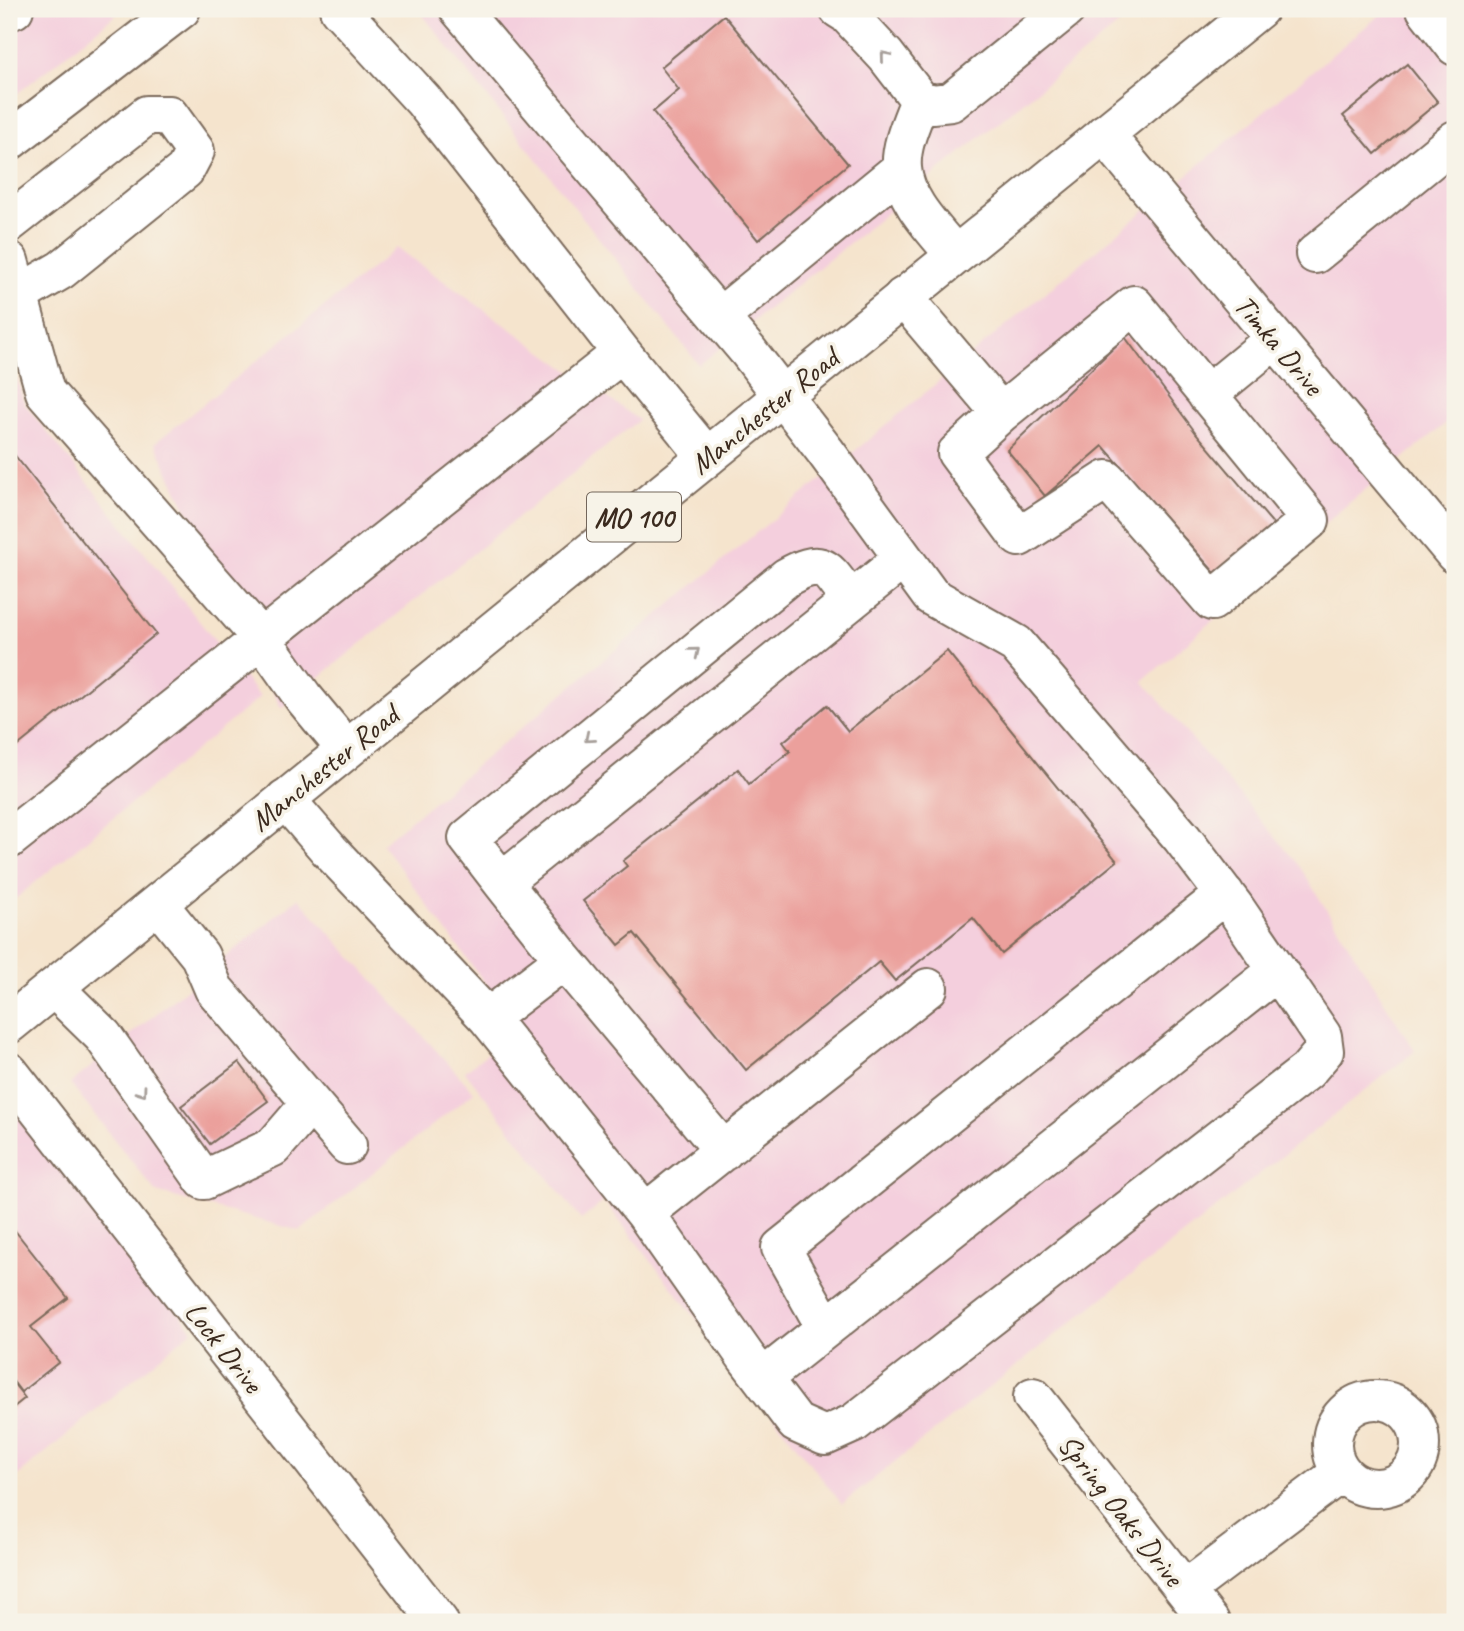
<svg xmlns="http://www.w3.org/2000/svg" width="1464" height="1631" font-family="Caveat,sans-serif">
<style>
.built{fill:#f4cfdd}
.building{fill:#eba09c}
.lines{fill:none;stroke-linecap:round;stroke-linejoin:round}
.minor-casing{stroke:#7c6b5b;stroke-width:42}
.highway-casing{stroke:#7c6b5b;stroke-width:42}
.minor{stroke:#fff;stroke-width:38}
.highway{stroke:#fff;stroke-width:38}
.oneway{stroke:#a79f9a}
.labels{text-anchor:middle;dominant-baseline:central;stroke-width:7;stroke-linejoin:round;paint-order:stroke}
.shield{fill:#f7f3e8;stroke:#73665b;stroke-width:2}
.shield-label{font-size:28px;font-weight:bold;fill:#3b2a1e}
.street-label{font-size:30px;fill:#3b2a1e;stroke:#f7f3e8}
</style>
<rect width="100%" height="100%" fill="#f7f3e8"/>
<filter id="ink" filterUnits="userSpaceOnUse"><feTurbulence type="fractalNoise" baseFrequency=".0143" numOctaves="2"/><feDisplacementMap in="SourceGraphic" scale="14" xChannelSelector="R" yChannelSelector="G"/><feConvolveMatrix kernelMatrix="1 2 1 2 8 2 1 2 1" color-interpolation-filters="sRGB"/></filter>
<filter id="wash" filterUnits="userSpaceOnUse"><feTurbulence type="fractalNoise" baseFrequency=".00686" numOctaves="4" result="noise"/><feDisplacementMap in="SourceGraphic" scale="28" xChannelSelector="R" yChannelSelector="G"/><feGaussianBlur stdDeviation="1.57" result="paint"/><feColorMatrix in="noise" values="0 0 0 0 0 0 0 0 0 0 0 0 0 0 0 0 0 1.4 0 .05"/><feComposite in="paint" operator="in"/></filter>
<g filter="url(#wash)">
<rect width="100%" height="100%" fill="#f5e4cd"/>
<path class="built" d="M9 9H123L9 100Z
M418 9H1138L699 365Z
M1387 9H1455V416L1349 503 1143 681 1298 864 1415 1051 842 1504 604 1201 581 1220 465 1071 519 1029 382 844Z
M397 248 639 420 281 708 155 443Z
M9 351 24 403 260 697 9 904Z
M298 898 474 1092 300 1231 156 1192 70 1084Z
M14 1111 193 1330 9 1483V1116Z"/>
<g id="blocks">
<path class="building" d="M724 15 848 164 758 240 653 112 679 90 661 67Z
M1407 64 1438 102 1375 154 1343 116Z
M1125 337 1196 433 1280 532 1222 581 1103 446 1045 496 1007 450Z
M9 448 156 634 9 753Z
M947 651 1117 861 1002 954 973 918 895 981 879 962 746 1070 634 933 619 945 583 901 627 866 623 861 738 769 749 784 790 751 783 742 827 705 848 731Z
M239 1062 268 1101 210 1144 181 1106Z
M9 1223 68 1298 31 1327 59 1362 21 1392 9 1376Z
M9 1378 25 1398 9 1411Z"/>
</g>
</g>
<g filter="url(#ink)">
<use href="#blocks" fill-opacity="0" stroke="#7c6b5b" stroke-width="2"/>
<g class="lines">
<g class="minor-casing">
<path id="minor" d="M839 9 847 14 886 56 920 100 932 104 951 102 1066 9
M1426 9 1455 46
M9 11 14 9
M920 100C912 121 900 146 902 168 904 201 936 231 955 255
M1104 134 1455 554
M9 141 181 9
M9 223 147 115H169L195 151 185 170 61 270 18 295
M1315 254 1455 140
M9 261 45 392 262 639 303 697 346 749
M903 297 1001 413 1134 305 1310 520 1212 601 1107 480 1019 537 957 453 1001 413
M720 317 902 168
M622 353 707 457
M1207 395 1274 340
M285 799 330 851 488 1018 645 1213 746 1357 796 1423 825 1436 854 1423 1307 1071 1324 1051 1322 1036 1235 908 1182 838 1016 644 931 596 825 451 748 351 459 9
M9 839 622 353 423 100 339 9
M502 882 468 838 787 577C826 555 827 571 851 601
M158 904 200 956 214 989 347 1145
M564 960 724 1151
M54 988 103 1036 204 1180 273 1147 311 1103
M488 1018 564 960 502 882 903 559
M9 1072 439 1622
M645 1213 928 988
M826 1328 781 1248 1225 894
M763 1378 1277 971
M1033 1397 1210 1622
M1332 1444a44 44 0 1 1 88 0a44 44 0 1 1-88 0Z
M1185 1590 1342 1472"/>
</g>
<g class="highway-casing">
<path id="highway" d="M9 1024 1259 9"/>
</g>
<use href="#minor" class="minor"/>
<use href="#highway" class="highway"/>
</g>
<defs><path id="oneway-chevron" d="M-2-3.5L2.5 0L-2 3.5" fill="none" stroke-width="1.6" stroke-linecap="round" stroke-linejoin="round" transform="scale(1.75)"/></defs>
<g class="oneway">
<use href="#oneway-chevron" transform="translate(885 56) rotate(-130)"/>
<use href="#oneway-chevron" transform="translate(695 652) rotate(-39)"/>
<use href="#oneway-chevron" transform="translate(589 738) rotate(140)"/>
<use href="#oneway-chevron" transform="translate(142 1092) rotate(55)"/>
</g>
</g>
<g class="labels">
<rect class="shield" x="587" y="492.5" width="94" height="49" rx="5"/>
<g class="shield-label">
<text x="634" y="517">MO 100</text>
</g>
<g class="street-label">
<text transform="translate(1279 345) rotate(50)">Timka Drive</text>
<text transform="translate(764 411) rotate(-39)">Manchester Road</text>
<text transform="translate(324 768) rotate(-39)">Manchester Road</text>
<text transform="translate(224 1347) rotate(52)">Lock Drive</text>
<text transform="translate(1121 1510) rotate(52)">Spring Oaks Drive</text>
</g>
</g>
<rect width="1464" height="1631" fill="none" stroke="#f7f3e8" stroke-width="35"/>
</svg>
